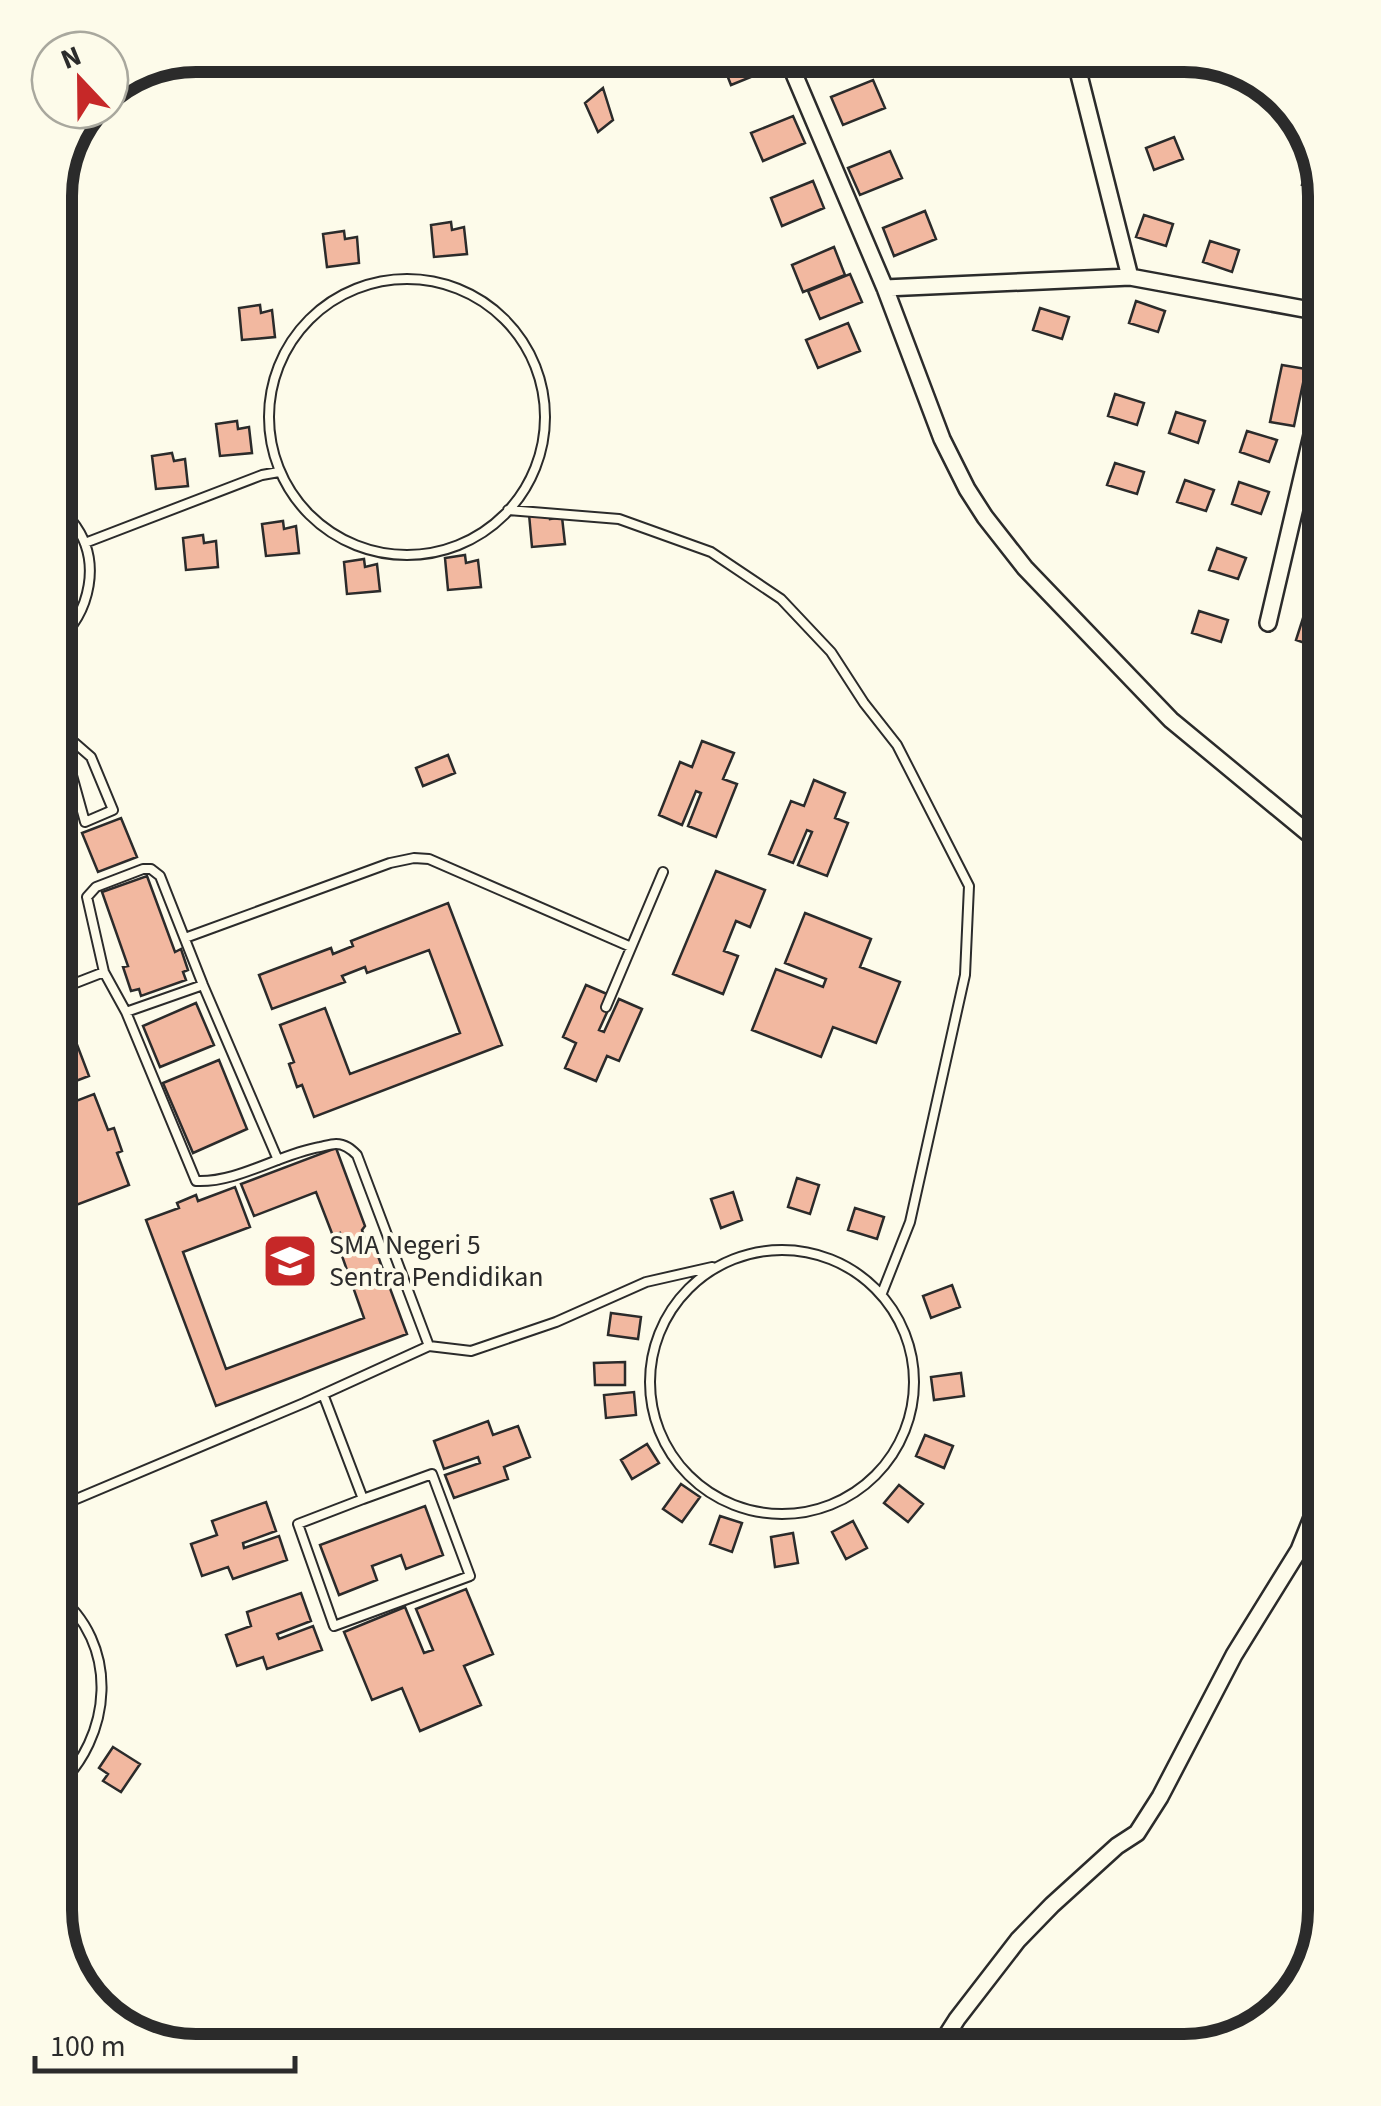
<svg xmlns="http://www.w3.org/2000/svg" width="1381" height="2106" font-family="'Source Sans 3',sans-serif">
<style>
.building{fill:#f2b8a0;stroke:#2b2b2b;stroke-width:2.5}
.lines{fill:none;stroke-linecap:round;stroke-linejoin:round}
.service-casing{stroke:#2b2b2b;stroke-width:12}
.minor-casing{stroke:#2b2b2b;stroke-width:20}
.service{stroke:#fdfbea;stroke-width:8}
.minor{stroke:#fdfbea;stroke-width:15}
.labels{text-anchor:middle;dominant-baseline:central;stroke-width:8;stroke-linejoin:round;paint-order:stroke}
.poi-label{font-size:28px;fill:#2b2b2b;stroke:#fdfbea;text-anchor:start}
.rim{fill:none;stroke:#2b2b2b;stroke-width:12}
</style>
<rect width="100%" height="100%" fill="#fdfbea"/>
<path class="building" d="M725 55H768L773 68 731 85 720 57Z
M873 80 885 108 843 125 831 97Z
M603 88 613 120 598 132 585 103Z
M1278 96 1295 114 1279 120 1271 99Z
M793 116 805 143 763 161 751 133Z
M1174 137 1183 159 1154 170 1146 148Z
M890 151 902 178 860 195 848 168Z
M1309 163 1319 166 1325 192 1302 185Z
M813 181 824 208 782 226 771 198Z
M925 211 936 239 894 256 883 228Z
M1144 215 1173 224 1166 246 1136 237Z
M451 222 452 230 464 227 467 254 434 257 431 225Z
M344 231 345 239 357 237 359 263 327 267 323 234Z
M1210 241 1239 250 1232 272 1203 262Z
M834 247 845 275 803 292 792 265Z
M850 274 862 302 820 319 808 291Z
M1136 301 1165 311 1158 332 1129 323Z
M260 305 261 313 272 310 275 337 242 340 239 308Z
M1040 308 1069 317 1062 339 1033 330Z
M848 323 860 351 818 368 806 340Z
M1282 365 1306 369 1294 426 1270 422Z
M1115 394 1144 403 1137 425 1108 416Z
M1176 412 1205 421 1198 443 1169 433Z
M237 421 238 429 249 427 252 453 220 456 216 424Z
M1247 431 1277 440 1269 462 1240 452Z
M172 453 174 461 185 459 188 486 156 489 152 456Z
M1115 463 1144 472 1137 494 1107 485Z
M1185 480 1214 490 1206 511 1177 502Z
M1239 482 1269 492 1261 514 1232 504Z
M549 512 550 519 562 517 565 544 532 547 529 514Z
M283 521 284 529 296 526 299 553 266 556 262 524Z
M203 535 204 543 216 541 218 567 186 570 183 538Z
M1311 547 1326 552V576L1304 568Z
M1217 548 1246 558 1238 579 1209 570Z
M465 555 466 563 478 560 481 587 448 590 445 558Z
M364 559 365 567 377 564 380 591 347 594 344 562Z
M1199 611 1228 620 1221 642 1192 633Z
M1303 618 1326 626 1325 650 1296 640Z
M702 741 734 753 723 779 737 784 716 837 688 826 701 793 696 791 682 825 659 815 680 762 692 767Z
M448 755 455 773 423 786 416 768Z
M814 780 845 793 835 818 848 823 827 876 798 865 812 832 807 830 793 863 769 854 791 801 804 806Z
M121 818 137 857 98 872 82 833Z
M716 871 765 890 750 927 736 921 724 951 738 956 723 994 673 974Z
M147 876 175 952 181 949 188 970 183 972 186 980 141 996 139 989 131 991 123 967 128 966 102 892Z
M448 903 502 1045 314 1117 302 1085 297 1087 289 1064 294 1062 280 1025 325 1008 350 1074 460 1033 429 950 367 973 365 967 342 976 345 982 272 1009 259 975 331 948 333 954 353 946 351 941Z
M805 913 871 939 860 967 900 982 876 1043 833 1027 821 1057 752 1030 776 969 823 987 826 979 785 963Z
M586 985 614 997 599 1030 604 1032 619 999 642 1009 619 1061 607 1056 596 1081 565 1068 576 1043 563 1037Z
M196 1003 214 1045 160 1067 143 1026Z
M76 1042 89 1076 55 1089V1050Z
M219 1060 247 1129 193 1153 163 1083Z
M94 1094 108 1130 114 1128 122 1151 117 1153 129 1185 55 1213V1184L74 1176 55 1127V1109Z
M336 1148 365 1226 362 1230 368 1249 375 1248 407 1334 216 1406 146 1220 179 1208 177 1203 196 1195 198 1201 235 1187 250 1227 183 1252 226 1369 364 1318 342 1256 347 1252 340 1233 333 1236 316 1192 254 1216 241 1184Z
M797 1178 819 1185 810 1214 788 1207Z
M733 1192 742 1220 721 1228 711 1199Z
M855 1208 884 1217 877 1239 848 1230Z
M952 1285 960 1307 931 1318 923 1296Z
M611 1313 641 1317 638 1339 608 1335Z
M625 1362V1385H595L594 1363Z
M961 1373 964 1396 934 1400 931 1377Z
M634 1392 636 1415 606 1418 604 1395Z
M488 1421 493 1435 518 1426 530 1457 504 1467 508 1479 454 1498 445 1475 480 1463 478 1457 444 1469 434 1441Z
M925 1435 953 1446 944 1468 916 1456Z
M647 1444 659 1463 632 1479 621 1460Z
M681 1484 700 1497 682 1522 663 1509Z
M899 1485 923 1504 908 1522 884 1503Z
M266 1502 276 1531 243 1543 244 1548 279 1536 287 1560 233 1579 228 1567 202 1576 191 1544 217 1535 212 1521Z
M425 1506 443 1555 406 1569 401 1555 372 1566 377 1580 339 1595 320 1545Z
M720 1516 742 1523 732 1552 710 1544Z
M853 1521 867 1548 846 1559 832 1532Z
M793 1533 798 1563 775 1567 771 1537Z
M466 1589 493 1654 464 1666 481 1705 420 1731 402 1688 372 1700 344 1632 405 1607 424 1653 433 1650 416 1609Z
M301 1593 311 1621 277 1634 279 1639 313 1626 322 1650 267 1669 263 1657 237 1666 226 1635 251 1626 247 1612Z
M113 1747 140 1764 121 1792 103 1781 108 1774 99 1768Z
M59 1813 73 1842 55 1850V1815Z"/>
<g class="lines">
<g class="service-casing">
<path id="service" d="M269 417a138 138 0 1 1 276 0a138 138 0 1 1-276 0Z
M508 510 619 519 711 552 781 599 831 652 864 703 897 745 969 886 965 975 910 1222 882 1293
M85 543 262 475 279 472
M55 644C91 613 103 560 72 521 68 515 61 509 55 504
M55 704 68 737V761L85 822 113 810 91 757 68 737
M185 938 390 863 414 858 429 859 631 947
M55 991 104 972
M606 1007 663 872
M126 1012 203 985
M278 1160 203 985 160 876 151 869H143L96 887 87 897 104 972 126 1012 196 1181C238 1183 279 1154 320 1147 325 1146 331 1144 336 1144 345 1144 351 1149 357 1155L429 1346
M650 1382a132 132 0 1 1 264 0a132 132 0 1 1-264 0Z
M323 1394 363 1499 432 1474 470 1576 334 1626 298 1524 363 1499
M55 1508 304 1403 429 1346 471 1351 556 1322 646 1282 712 1267
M55 1789C113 1738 121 1643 55 1593"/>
</g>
<g class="minor-casing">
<path id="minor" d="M786 55 885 288 942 439 967 489 985 517 1025 568 1171 720 1326 848
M1074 55 1130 277
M885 288 1130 277 1326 313
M1268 623 1326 375
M940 2051 943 2041 957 2019 1018 1940 1052 1905 1117 1846 1137 1833 1160 1797 1234 1655 1299 1550 1315 1510 1326 1463"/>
</g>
<use href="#service" class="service"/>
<use href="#minor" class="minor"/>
</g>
<defs>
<g id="school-square" transform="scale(2.875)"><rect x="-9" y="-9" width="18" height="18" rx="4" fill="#c62828" stroke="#fdfbea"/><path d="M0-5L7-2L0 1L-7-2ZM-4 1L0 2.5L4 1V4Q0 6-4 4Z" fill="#fff"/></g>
</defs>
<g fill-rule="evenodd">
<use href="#school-square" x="290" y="1261"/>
</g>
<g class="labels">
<g class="poi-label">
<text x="329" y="1245">SMA Negeri 5<tspan x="329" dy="32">Sentra Pendidikan</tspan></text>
</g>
</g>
<path d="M0 0H1381V2106H0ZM196 72H1184A124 124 0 0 1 1308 196V1910A124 124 0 0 1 1184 2034H196A124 124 0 0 1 72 1910V196A124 124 0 0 1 196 72Z" fill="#fdfbea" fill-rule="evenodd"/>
<path class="rim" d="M196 72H1184A124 124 0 0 1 1308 196V1910A124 124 0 0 1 1184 2034H196A124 124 0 0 1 72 1910V196A124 124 0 0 1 196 72Z"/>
<g transform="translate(80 80) rotate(338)"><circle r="48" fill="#fdfbea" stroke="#a9a89e" stroke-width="2.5"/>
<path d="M0-8L18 38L0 25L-18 38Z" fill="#c62828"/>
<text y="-15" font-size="28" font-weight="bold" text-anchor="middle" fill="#2b2b2b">N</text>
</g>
<path d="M35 2056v15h260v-15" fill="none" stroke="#2b2b2b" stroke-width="5"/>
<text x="50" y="2056" font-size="30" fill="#2b2b2b" stroke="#fdfbea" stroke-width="8" paint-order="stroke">100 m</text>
</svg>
